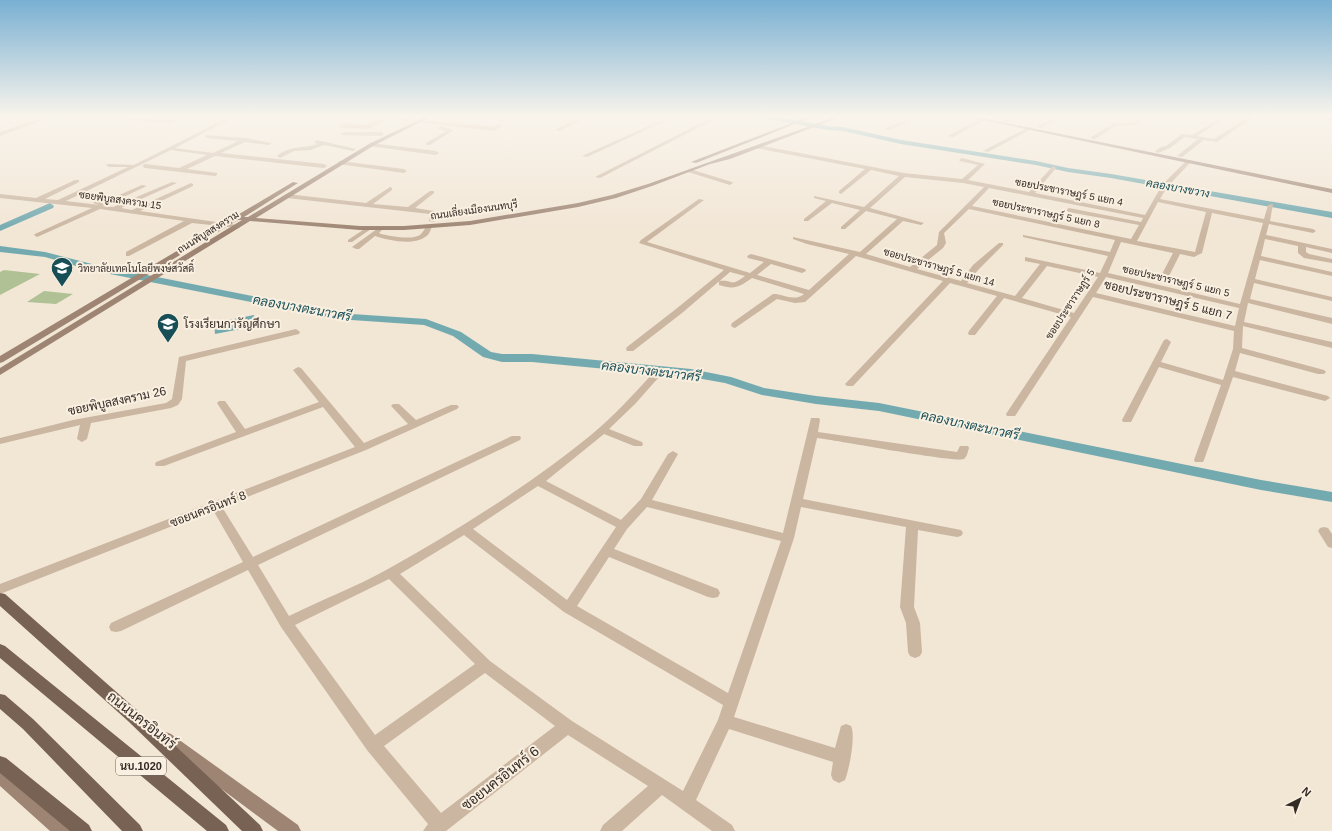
<svg xmlns="http://www.w3.org/2000/svg" width="1332" height="831" font-family="Arial,Sarabun,sans-serif">
<style>
.green{fill:#b0c195}
.water{fill:#73aab0}
.lines{fill:none;stroke-linecap:round;stroke-linejoin:round}
.canal{fill:#73aab0;fill-rule:evenodd}
.street{fill:#cab6a1;fill-rule:evenodd}
.secondary{fill:#9e8573;fill-rule:evenodd}
.primary{fill:#776254;fill-rule:evenodd}
.labels{text-anchor:middle;dominant-baseline:central;stroke-width:4;stroke-linejoin:round;paint-order:stroke}
.far-street-label{font-size:10px;fill:#342a24;stroke:#faf0e1}
.far-poi-label{font-size:10px;fill:#342a24;stroke:#faf0e1;text-anchor:start}
.far-water-label{font-size:11px;font-style:italic;fill:#184f57;stroke:#faf0e1}
.shield{fill:#faf0e1;stroke:#6f655d;stroke-width:1}
.shield-label{font-size:11px;font-weight:bold;fill:#342a24}
.street-label{font-size:12px;fill:#342a24;stroke:#faf0e1}
.poi-label{font-size:12px;fill:#342a24;stroke:#faf0e1;text-anchor:start}
.water-label{font-size:13px;font-style:italic;fill:#184f57;stroke:#faf0e1}
.near-street-label{font-size:14px;fill:#342a24;stroke:#faf0e1}
</style>
<rect width="100%" height="100%" fill="#f2e6d5"/>
<path class="green" d="M4 270 40 274 0 295V272Z
M44 291 73 294 56 304 27 302Z"/>
<path class="water" d="M254 315 256 326 215 334 214 323Z"/>
<g class="lines">
<path class="canal" d="M760 116H771L828 126 843 127 901 140 1036 161 1068 168 1111 174 1332 212V218L1111 178 1068 172 1036 165 901 144 843 131 828 130 763 118Z
M50 203 54 206 53 208 0 231V225Z
M0 246 45 252 92 264 337 313 426 319 461 332 491 352 502 354H532L691 369 731 377 764 388 816 396 879 403 1261 480 1332 492V502L1261 490 879 411 816 404 762 395 725 383 691 377 532 362H502L483 357 453 336 424 325 337 319 90 270 45 257 0 252Z"/>
<path class="street" d="M49 116H54L0 136V132Z
M94 116H108L170 120 178 118 180 119 170 123 96 117Z
M231 116H236L175 148 213 153 238 141 207 138 205 137V135L245 138 272 143 269 145 245 142 221 153 324 164 327 166 324 168 215 156 187 169 217 173V175L215 176 145 168 142 166 145 164 179 168 207 155 171 150 66 201 99 205 93 203 96 201 103 202 142 185 147 186 106 205 102 206 113 207 172 182 177 183 121 208 132 210 191 183 193 184V186L140 211 237 225 240 227 239 228 192 223 129 256H126V252L184 221 100 209 37 237 34 235 35 234 92 208 0 198V194L36 198 75 180H79V182L45 199 58 200 128 167H109L106 165 107 164 134 165Z
M367 116H389L411 120 409 121 388 119 368 129 342 128 339 126 342 124 367 125 381 119Z
M505 116H509L502 122H498V120Z
M557 116H562L556 120H552V118Z
M583 116H588L560 131 555 130Z
M625 116H630L619 120 617 119Z
M671 116H676L587 157 582 156Z
M916 116H921L889 130 884 129Z
M1010 116H1015L1006 122H1002V120Z
M1058 116H1063L1041 128 1036 127Z
M1102 116H1119L1112 118Z
M1143 116H1148L1135 125 1115 126 1095 139 1090 138 1112 124 1132 123Z
M1224 116 1228 117 1197 136 1214 139 1250 116H1255L1217 142 1204 140 1182 157 1177 156 1198 139 1185 137 1170 148 1158 153 1155 151 1161 147 1166 146 1182 134 1192 135Z
M711 118 715 119 600 178 595 177Z
M983 118 987 119 953 137 948 136Z
M1328 118 1332 119V121L1326 120Z
M419 120 493 127 498 124 503 125 494 131 417 122Z
M441 126 454 130 430 145H426V143L446 131 439 129 438 128Z
M1030 126 1032 127V129L988 152 983 151Z
M344 132H381L384 134 381 136 342 135 341 134Z
M317 140 356 149 353 151 324 145 311 150 294 151 280 158 277 156C290 145 303 149 317 144L314 142Z
M371 143 436 151 439 153 436 155 369 146V144Z
M758 145 904 173 962 179 978 165 960 161 959 160 962 158 985 164 968 180 1029 192 1053 166 1056 168 1035 193 1145 215 1162 185 1187 160H1191V162L1167 187 1160 199 1264 219 1268 205 1273 204 1270 221 1313 229 1316 231 1313 233 1269 224 1266 235 1332 249V253L1306 247V252L1309 254 1332 259V263L1304 258 1298 253V246L1265 239 1261 256 1332 272V276L1260 260 1255 279 1332 297V301L1254 283 1250 299 1332 318V324L1248 303 1244 322 1332 342V348L1243 326 1242 348 1324 370 1326 372 1324 374H1318L1240 353 1235 371 1328 396 1330 398 1325 401 1233 377 1204 460 1203 462H1195L1194 460 1221 385 1159 367 1131 422H1123L1122 420 1164 340 1167 339 1171 342 1161 362 1223 380 1233 349 1234 331 1093 297 1015 416H1007L1006 414 1071 317 1004 298 975 335H969L968 333 969 331 997 296 950 283 853 386H847L845 384 847 382 943 281 856 256 805 302 795 303 777 299 735 328 732 327 731 325 732 323 773 294H776C786 296 796 301 804 294L752 278C739 287 735 290 719 285V281C734 279 729 288 745 276L730 272 682 313 633 351H627L626 349 627 347 676 309 724 270 639 243 641 240 699 199 704 200 647 242 750 273 764 262 748 258 747 256 751 254 805 269 806 271 802 273 771 264 757 275 809 290 849 254 807 244 793 239V237L860 252 897 219 866 211 845 229H841V227L860 210 832 203 808 221H804V219L826 201 814 198V196L864 207 899 176 871 170 841 194 839 193V191L865 169 756 148V146ZM905 177 963 183 984 187 939 232 937 245 910 267 866 254 903 221 921 225 924 223 870 208ZM989 188 1143 218 1141 222 1069 208 1066 210 1069 212 1139 225 1131 239 972 206ZM1158 202 1206 212 1195 252 1137 241ZM969 209 1115 240 1110 252 1023 235V237L1108 256 1100 273 1025 257V261L1040 264 1015 296 967 283 979 269 1003 245V243H999L973 265 961 281 917 269 943 248 946 243 944 233ZM1212 213 1263 223 1240 304 1108 273 1121 242 1173 253 1161 276 1165 278H1168L1180 254 1194 257 1202 253ZM1047 266 1098 277 1074 313 1022 298ZM1106 277 1239 308 1235 326 1096 293Z
M340 161 404 169 407 171 404 173 338 164V162Z
M690 169 732 182 733 183 730 185 688 172V170Z
M390 187 392 188V190L373 204 408 207 430 191H434V193L415 208 434 211 437 214 434 222 429 221 430 214 287 198 284 196 287 194 366 203Z
M369 226 371 227V229L352 242H348V240Z
M427 226 432 227C430 231 429 235 425 237 412 246 388 240 375 236L359 249H356L352 247 377 229H381L382 230 379 233 381 234C390 236 414 241 421 234 423 232 425 228 427 226Z
M296 329 300 332 299 334 186 361 182 399 178 405 171 408 91 423 87 439 82 442 77 439 80 425 0 444V438L73 420 166 403 172 399 179 357Z
M298 367 301 368 364 443 408 424 393 408 391 406 393 404H399L416 420 451 405H457L459 407 457 409 366 450 222 507 253 557 512 436H520L521 438 520 440 258 565 289 616C321 600 356 587 388 569 458 530 528 486 591 435 613 417 633 395 653 373H659L661 375 659 377 635 404 609 429 642 442 643 444 642 446H634L604 434 546 481 621 520 641 499 668 454 673 451 678 454 652 500 783 533 811 418H819L820 420 818 432 957 452 960 446H968L969 448C968 451 967 457 964 459 955 463 836 440 817 438L803 499 961 530 963 533 961 536 957 537 918 530 914 607 920 623 922 652 920 656 915 658 910 656 908 652 906 623 900 607 906 527 801 507 794 538 734 717 835 748 841 726 846 724 851 726C856 736 849 770 845 780L839 783 833 780 831 775 833 762 729 729 696 800 732 825 735 831H712L662 795 622 831H600L603 825 648 786 568 735 446 831H423L428 824 367 750 281 627 248 570 121 631 116 632 111 631 109 627 111 623 243 562 213 510 0 594V584L355 447 323 407 164 466H156L155 464 156 462 236 432 217 403 219 401H225L245 429 319 402 293 370ZM538 486 616 527 567 600 473 529ZM647 507 781 541 728 693 577 606 609 557 708 597 713 598 718 597 720 593 718 589 614 549 627 529ZM464 535 564 612 723 705 718 720 683 791 572 721 490 661 400 574ZM389 579 475 664 375 735 295 625ZM485 673 555 726 441 813 384 746Z
M1324 527 1328 528 1332 534V548L1328 547 1318 531 1320 528Z"/>
<path class="secondary" d="M427 116H432L373 146 256 218 360 226H404L470 221 578 203 612 195 648 184 838 116H843L730 159 710 164 652 186 616 198 578 207 470 225 404 230H360L250 221 0 375V368L242 220H238L3 362 0 363V356L293 182 298 183 244 217H248L369 144Z
M810 116H815L696 163 691 162Z
M964 116H971L1332 189V193Z
M166 732 171 734 298 825 301 831H278L161 744 158 739 161 734Z
M0 767 6 770 69 825 72 831H50L0 786Z"/>
<path class="primary" d="M0 593 5 594 138 711 260 825 263 831H242L128 721 0 606Z
M0 644 5 646 226 825 229 831H207L0 658Z
M0 694 5 695 33 719 140 825 143 831H122L23 729 0 709Z
M0 756 6 758 89 825 92 831H70L0 773Z"/>
</g>
<linearGradient id="sky" x2="0" y2="1"><stop stop-color="#79b0d2"/><stop offset="0.5" stop-color="#f9f4ec"/><stop offset="1" stop-color="#f9f4ec" stop-opacity="0"/></linearGradient>
<rect width="1332" height="232" fill="url(#sky)"/>
<defs>
<g id="school-pin" transform="scale(1.15)"><path d="M0 17L-7.5 6A9.5 9.5 0 1 1 7.5 6Z" fill="#184f57" stroke="#faf0e1"/><path d="M0-5L7-2L0 1L-7-2ZM-4 1L0 2.5L4 1V4Q0 6-4 4Z" fill="#fff"/></g>
</defs>
<g fill-rule="evenodd">
<use href="#school-pin" x="62" y="268"/>
<use href="#school-pin" x="168" y="324"/>
</g>
<g class="labels">
<g class="far-street-label">
<text transform="translate(1069 192) rotate(11)">ซอยประชาราษฎร์ 5 แยก 4</text>
<text transform="translate(120 200) rotate(8)">ซอยพิบูลสงคราม 15</text>
<text transform="translate(474 210) rotate(-8)">ถนนเลี่ยงเมืองนนทบุรี</text>
<text transform="translate(1046 213) rotate(12)">ซอยประชาราษฎร์ 5 แยก 8</text>
<text transform="translate(208 232) rotate(-32)">ถนนพิบูลสงคราม</text>
<text transform="translate(939 267) rotate(16)">ซอยประชาราษฎร์ 5 แยก 14</text>
<text transform="translate(1176 281) rotate(13)">ซอยประชาราษฎร์ 5 แยก 5</text>
<text transform="translate(1070 304) rotate(-57)">ซอยประชาราษฏร์ 5</text>
</g>
<g class="far-poi-label">
<text x="78" y="268">วิทยาลัยเทคโนโลยีพงษ์สวัสดิ์</text>
</g>
<g class="far-water-label">
<text transform="translate(1178 188) rotate(10)">คลองบางขวาง</text>
</g>
<rect class="shield" x="116" y="757" width="50" height="18" rx="3"/>
<g class="shield-label">
<text x="141" y="766">นบ.1020</text>
</g>
<g class="street-label">
<text transform="translate(1168 300) rotate(14)">ซอยประชาราษฎร์ 5 แยก 7</text>
<text transform="translate(117 401) rotate(-12)">ซอยพิบูลสงคราม 26</text>
<text transform="translate(208 509) rotate(-21)">ซอยนครอินทร์ 8</text>
</g>
<g class="poi-label">
<text x="184" y="324">โรงเรียนการัญศึกษา</text>
</g>
<g class="water-label">
<text transform="translate(302 308) rotate(10)">คลองบางตะนาวศรี</text>
<text transform="translate(651 371) rotate(7)">คลองบางตะนาวศรี</text>
<text transform="translate(970 425) rotate(12)">คลองบางตะนาวศรี</text>
</g>
<g class="near-street-label">
<text transform="translate(142 720) rotate(38)">ถนนนครอินทร์</text>
<text transform="translate(500 778) rotate(-38)">ซอยนครอินทร์ 6</text>
</g>
</g>
<g transform="translate(1300 799) rotate(42)" stroke="#faf0e1" stroke-width="3" paint-order="stroke">
<path d="M0-3L7 15L0 10L-7 15Z" fill="#342a24"/>
<text y="-6" font-size="11" font-weight="bold" text-anchor="middle" fill="#342a24">N</text>
</g>
</svg>
